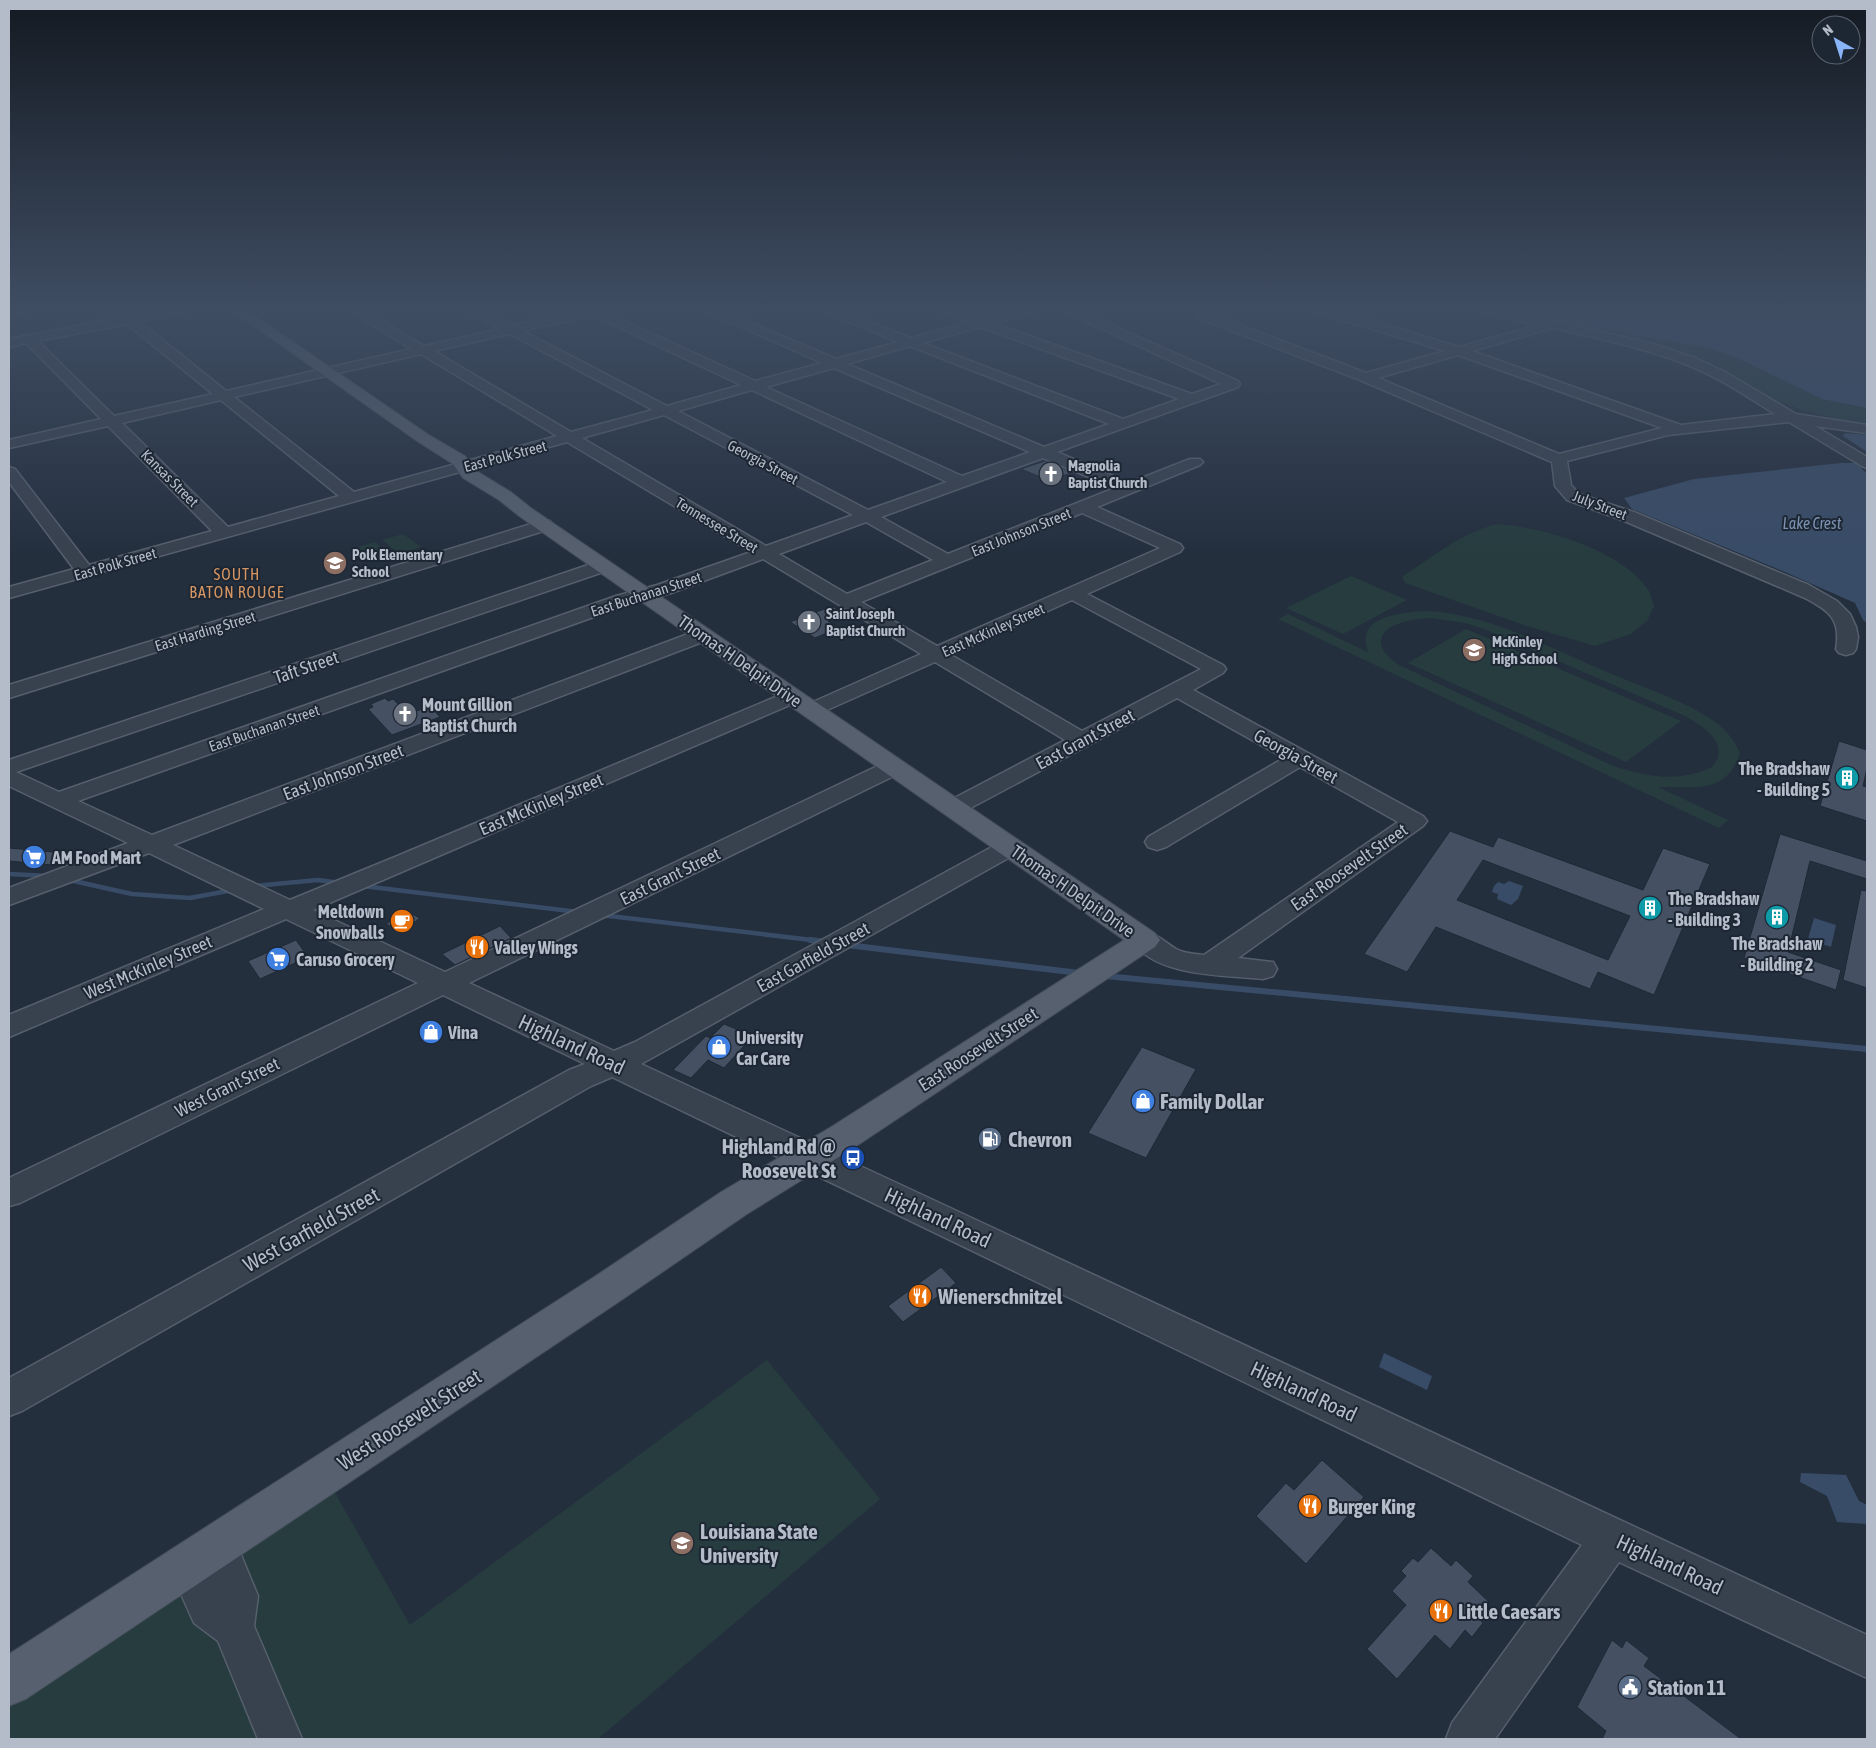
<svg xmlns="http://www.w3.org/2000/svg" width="1876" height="1748" font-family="'Asap Condensed',sans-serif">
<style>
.green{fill:#263c3f;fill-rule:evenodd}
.water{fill:#394c67}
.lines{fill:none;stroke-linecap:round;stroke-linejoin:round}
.stream-far1{stroke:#394c67;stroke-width:4.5}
.stream{stroke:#394c67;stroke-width:6}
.building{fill:#455162;stroke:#1f2835;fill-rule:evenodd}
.minor-casing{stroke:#565f6c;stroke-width:3}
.major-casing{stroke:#414a57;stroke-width:2}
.minor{fill:#38414e;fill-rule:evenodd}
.major{fill:#56606e;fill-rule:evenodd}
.labels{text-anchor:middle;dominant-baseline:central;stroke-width:4;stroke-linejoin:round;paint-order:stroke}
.far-street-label{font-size:15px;fill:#b4bcc9;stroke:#1d2633}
.far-poi-label{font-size:15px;font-weight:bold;fill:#b4bcc9;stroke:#1d2633;text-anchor:start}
.far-water-label{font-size:16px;font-style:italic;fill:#7c92b1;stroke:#1d2633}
.far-quarter-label{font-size:16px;letter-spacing:1px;fill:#d59563;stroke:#1d2633}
.street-label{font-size:18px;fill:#b4bcc9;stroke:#1d2633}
.poi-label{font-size:18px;font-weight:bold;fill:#b4bcc9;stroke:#1d2633;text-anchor:start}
.near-street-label{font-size:21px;fill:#b4bcc9;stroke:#1d2633}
.near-poi-label{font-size:21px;font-weight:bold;fill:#b4bcc9;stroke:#1d2633;text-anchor:start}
</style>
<rect width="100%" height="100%" fill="#242f3e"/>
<path class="green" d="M1489 309H1867V427L1802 410 1740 386 1696 364Z
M1498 524C1545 528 1618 549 1647 588 1651 593 1652 601 1654 606L1647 621 1631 634 1595 646 1527 626 1405 583 1402 577C1430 558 1465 531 1498 524Z
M403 534 421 547 400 554 382 540Z
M375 542 392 556 371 562 354 548Z
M1351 576 1407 600 1343 634 1286 608Z
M1425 611C1487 613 1550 648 1607 672 1640 686 1677 698 1708 717 1723 727 1733 737 1740 753 1726 796 1694 786 1658 787L1728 820 1719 828 1278 619 1288 614 1368 652C1355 616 1399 613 1425 611ZM1431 618 1466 623 1484 629 1685 716C1697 723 1723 737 1718 756 1718 760 1714 764 1712 767 1677 783 1647 777 1611 765L1397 664C1393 660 1386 655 1383 650 1371 623 1416 619 1431 618Z
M1466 629 1681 721 1626 762 1408 663Z
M767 1360 880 1499 598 1739H9V1681L325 1475 410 1625Z"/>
<path class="water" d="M1519 309H1867V408L1822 399 1740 359 1710 348 1571 324 1543 318Z
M1845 433 1867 435V452L1843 436Z
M1841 463H1867V466L1861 468 1867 474V623L1863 620 1855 603 1787 573 1632 509 1624 498 1694 479Z
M1509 881 1523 886 1518 899 1511 905 1497 899 1498 894 1492 892 1494 886 1498 882 1504 884Z
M1814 918 1836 925 1831 947 1808 939Z
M1384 1353 1432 1376 1427 1390 1379 1367Z
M1801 1473 1846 1475 1859 1501 1867 1505V1524L1837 1522 1827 1496 1800 1482Z"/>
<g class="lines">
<path class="stream-far1" d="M9 874 48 876
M69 880 132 894 190 898 233 890
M253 886 318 880 340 883
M363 886 578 912
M601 915 820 941"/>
<path class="stream" d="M810 940 826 942
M847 945 1079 973
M1105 976 1867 1049"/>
</g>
<path class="building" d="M1045 461 1073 472 1050 481 1021 469Z
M832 606 846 614 828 621 839 628 815 638 790 622Z
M385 698 388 701 393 699 405 711 412 709 414 712 430 706 440 717 392 735 368 709 373 707 371 704Z
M1839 741 1867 750V768L1863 786 1867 787V821L1820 806Z
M1450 831 1493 847 1498 837 1643 890 1663 848 1710 864 1654 995 1598 972 1590 989 1436 927 1407 972 1364 954ZM1483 860 1630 916 1608 960 1457 900Z
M1780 834 1867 861V879L1810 861 1788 952 1841 970 1836 990 1744 958Z
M9 848 64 853 52 865 9 861Z
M1861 890 1867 891V988L1843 980Z
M404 910 420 918 402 932 386 924Z
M500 926 511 938 455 965 442 954Z
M296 940 308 957 260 979 248 961Z
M724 1024 753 1036 724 1068 708 1060 691 1078 673 1070 706 1036 710 1038Z
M1142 1047 1196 1069 1146 1158 1088 1133Z
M941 1267 956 1283 903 1322 888 1306Z
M1322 1460 1364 1497 1306 1564 1256 1516 1286 1483 1294 1490Z
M1431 1548 1451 1566 1456 1560 1473 1576 1468 1582 1489 1602 1477 1617 1483 1623 1472 1637 1465 1630 1450 1649 1435 1635 1397 1679 1367 1649 1406 1605 1392 1591 1406 1576 1401 1571 1413 1558 1418 1562Z
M1612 1640 1622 1648 1626 1640 1649 1658 1644 1666 1741 1739H1602L1606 1731 1577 1707Z"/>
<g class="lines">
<g class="minor-casing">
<path id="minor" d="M9 309H30L28 312 9 316Z
M163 309H190L184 313 139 321 226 391 411 349 347 309H362L424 346 500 329 465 309H481L513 326 582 309H610L605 312 755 381 822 363 701 309H718L836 359 898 342 818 309H836L911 338 968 322 936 309H954L981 319 1015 309H1036L1034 312 993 323 1192 394 1221 384 1058 309H1075L1238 381 1240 384 1238 387 1057 452 1129 483 1190 459H1200L1203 462 1200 465 1097 507 1180 544 1183 548 1180 552 1087 594 1223 665 1226 669 1223 673 1193 690 1423 816 1427 821 1423 826 1238 958 1273 962 1277 969 1273 976 1263 979C1224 975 1154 977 1132 940L1136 934C1154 929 1161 940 1176 949 1183 953 1195 954 1204 955L1398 822 1300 767 1166 847 1157 850 1148 847 1145 842 1148 837 1284 758 1177 698 961 813 953 815 945 813 941 808 945 803 1065 740 935 662 818 714 811 716 804 714 800 710 804 706 921 654 763 559 671 593 630 604 78 801 152 835 696 631 703 629 710 631 713 635 710 639 173 845 290 900 395 857 785 693 792 691 799 693 802 697 799 701 313 910 445 972 886 762 894 760 902 762 905 767 902 772 469 983 614 1051 635 1042 1001 842 1010 839 1019 842 1022 847 1019 852 641 1064 1867 1635V1678L1619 1562 1495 1739H1446L1452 1723 1582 1545 612 1077 591 1086 22 1411 9 1416V1378L569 1070 585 1064 443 995 20 1203 9 1206V1178L418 983 286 919 9 1037V1015L264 909 149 853 9 905V888L128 843 9 786V760L597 562 603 561 609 562 612 566 609 570 16 772 59 792 616 596 657 585 751 552 567 442 9 598V587L74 569 9 482V467L15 469 89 565 212 531 108 426 9 448V440L101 419 26 343 9 347V339ZM592 315 741 385 667 406 523 331ZM127 324 213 394 114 416 38 341ZM980 327 1179 399 1123 419 923 343ZM510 334 653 410 571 432 434 351ZM910 346 1109 424 1044 447 847 364ZM421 354 557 436 354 492 234 397ZM834 368 1030 452 962 476 766 387ZM752 390 947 482 868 510 678 411ZM221 400 339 496 228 527 122 423ZM664 415 853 515 766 546 582 438ZM1043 458 1115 488 948 554 881 517ZM1082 513 1160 548 937 646 861 602ZM866 522 933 560 847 594 779 554ZM1072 600 1201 669 1082 731 951 655Z
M1313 309H1333L1459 347 1538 325 1483 312 1481 309H1504L1653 344 1695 358 1725 372 1796 414 1867 425 1866 433 1815 426 1867 457V468L1862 466 1789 422 1668 435 1567 461 1571 485 1579 494 1634 512 1809 585 1837 601 1850 614 1856 627 1858 637 1856 649 1853 653 1846 655 1839 653 1836 649C1841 620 1830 611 1805 598L1622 520 1567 500 1555 486 1552 462 1360 380 1201 319 1199 316 1205 312 1209 313 1366 373 1445 351 1315 312ZM1553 328C1597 339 1643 347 1685 364 1717 376 1746 396 1775 414L1681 425 1472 351ZM1458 355 1662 428 1559 454 1378 378Z
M544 520 550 521 552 525 550 529 9 698V685Z
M217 1525 231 1531 258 1596 254 1626 302 1739H258L218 1641 194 1623 168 1565 174 1551 188 1545 198 1549 197 1545 203 1531Z"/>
</g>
<g class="major-casing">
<path id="major" d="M230 309H245L429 435 465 456 475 470 511 492 531 508 1155 933 1160 940 1155 947 855 1147 747 1214 623 1299 26 1699 9 1706V1654L597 1275 721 1192 831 1127 1124 940 519 516 499 500 463 478 453 464 417 441Z"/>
</g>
<use href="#minor" class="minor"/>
<use href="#major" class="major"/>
</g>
<linearGradient id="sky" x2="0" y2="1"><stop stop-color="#141a22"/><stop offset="0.56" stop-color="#3f4d63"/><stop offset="1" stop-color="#3f4d63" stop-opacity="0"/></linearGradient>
<rect width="1876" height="554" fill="url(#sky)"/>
<defs>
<g id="church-disc" transform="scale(1.25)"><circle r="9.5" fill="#6b7280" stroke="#1d2633"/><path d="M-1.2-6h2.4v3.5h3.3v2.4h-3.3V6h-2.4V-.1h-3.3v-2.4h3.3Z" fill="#fff"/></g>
<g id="school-disc" transform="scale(1.25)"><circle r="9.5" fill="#8d6e63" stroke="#1d2633"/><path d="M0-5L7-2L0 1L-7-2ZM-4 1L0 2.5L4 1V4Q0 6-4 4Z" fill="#fff"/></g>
<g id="building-disc" transform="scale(1.25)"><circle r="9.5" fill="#0f9aa8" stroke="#1d2633"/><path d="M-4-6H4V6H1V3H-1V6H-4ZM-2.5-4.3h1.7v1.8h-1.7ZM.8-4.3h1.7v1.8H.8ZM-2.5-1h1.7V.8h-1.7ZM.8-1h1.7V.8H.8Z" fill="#fff"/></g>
<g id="supermarket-disc" transform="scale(1.25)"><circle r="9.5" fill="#3f7fe0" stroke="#1d2633"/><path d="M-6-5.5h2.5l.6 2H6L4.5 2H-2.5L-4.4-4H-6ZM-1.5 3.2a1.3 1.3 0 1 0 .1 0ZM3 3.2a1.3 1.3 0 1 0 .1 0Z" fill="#fff"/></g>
<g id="cafe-disc" transform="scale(1.25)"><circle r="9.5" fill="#e8710a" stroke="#1d2633"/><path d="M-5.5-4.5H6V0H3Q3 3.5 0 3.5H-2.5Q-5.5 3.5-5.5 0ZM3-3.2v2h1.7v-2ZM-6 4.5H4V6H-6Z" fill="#fff"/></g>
<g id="restaurant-disc" transform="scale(1.25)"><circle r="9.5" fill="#e8710a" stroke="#1d2633"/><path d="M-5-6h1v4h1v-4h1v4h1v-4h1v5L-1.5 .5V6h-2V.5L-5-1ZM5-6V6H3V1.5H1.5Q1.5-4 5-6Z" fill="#fff"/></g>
<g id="shop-disc" transform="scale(1.25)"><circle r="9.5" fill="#3f7fe0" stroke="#1d2633"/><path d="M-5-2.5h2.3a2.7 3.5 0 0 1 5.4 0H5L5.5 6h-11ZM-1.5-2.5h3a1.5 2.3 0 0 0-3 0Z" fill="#fff"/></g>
<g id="fuel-disc" transform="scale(1.25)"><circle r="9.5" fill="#5c6f8a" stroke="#1d2633"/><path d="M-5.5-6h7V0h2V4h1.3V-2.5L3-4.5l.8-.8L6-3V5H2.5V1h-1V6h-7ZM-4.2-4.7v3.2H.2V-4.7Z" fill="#fff"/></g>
<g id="bus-disc" transform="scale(1.25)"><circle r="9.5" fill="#1a4fb4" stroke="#1d2633"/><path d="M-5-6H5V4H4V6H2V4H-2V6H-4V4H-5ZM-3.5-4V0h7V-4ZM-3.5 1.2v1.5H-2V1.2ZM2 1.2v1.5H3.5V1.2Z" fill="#fff"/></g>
<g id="university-disc" transform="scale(1.25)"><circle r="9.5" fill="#8d6e63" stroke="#1d2633"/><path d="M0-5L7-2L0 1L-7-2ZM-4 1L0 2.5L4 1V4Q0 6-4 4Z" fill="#fff"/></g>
<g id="civic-disc" transform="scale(1.25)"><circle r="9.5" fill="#5c6f8a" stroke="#1d2633"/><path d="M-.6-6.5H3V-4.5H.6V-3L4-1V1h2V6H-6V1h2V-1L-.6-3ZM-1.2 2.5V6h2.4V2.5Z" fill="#fff"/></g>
</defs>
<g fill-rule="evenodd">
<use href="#church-disc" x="1051" y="474"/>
<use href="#school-disc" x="335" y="563"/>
<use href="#church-disc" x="809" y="622"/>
<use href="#school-disc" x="1474" y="650"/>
<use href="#church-disc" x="405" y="714"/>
<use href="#building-disc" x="1847" y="778"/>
<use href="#supermarket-disc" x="34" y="857"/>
<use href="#building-disc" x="1650" y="908"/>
<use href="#building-disc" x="1777" y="917"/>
<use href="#cafe-disc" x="402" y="921"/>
<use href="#restaurant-disc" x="477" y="947"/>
<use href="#supermarket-disc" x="278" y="959"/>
<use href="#shop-disc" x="431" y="1032"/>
<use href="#shop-disc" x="719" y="1047"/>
<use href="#shop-disc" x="1143" y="1101"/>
<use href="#fuel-disc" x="990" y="1139"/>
<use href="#bus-disc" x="853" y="1158"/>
<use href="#restaurant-disc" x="920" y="1296"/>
<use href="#restaurant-disc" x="1310" y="1506"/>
<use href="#university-disc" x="682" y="1543"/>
<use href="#restaurant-disc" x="1441" y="1611"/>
<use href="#civic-disc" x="1630" y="1687"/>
</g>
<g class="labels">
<g class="far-street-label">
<text transform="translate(505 456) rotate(-15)">East Polk Street</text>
<text transform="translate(763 462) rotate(28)">Georgia Street</text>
<text transform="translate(170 478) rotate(45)">Kansas Street</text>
<text transform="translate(1600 505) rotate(21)">July Street</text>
<text transform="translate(717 525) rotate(31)">Tennessee Street</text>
<text transform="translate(1021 532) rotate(-22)">East Johnson Street</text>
<text transform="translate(115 564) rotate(-16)">East Polk Street</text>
<text transform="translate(646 594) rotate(-18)">East Buchanan Street</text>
<text transform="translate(993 630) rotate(-24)">East McKinley Street</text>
<text transform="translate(205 631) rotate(-17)">East Harding Street</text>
<text transform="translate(264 728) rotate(-19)">East Buchanan Street</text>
</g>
<g class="far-poi-label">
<text x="1068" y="465">Magnolia<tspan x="1068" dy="17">Baptist Church</tspan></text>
<text x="352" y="554">Polk Elementary<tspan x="352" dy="17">School</tspan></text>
<text x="826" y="613">Saint Joseph<tspan x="826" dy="17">Baptist Church</tspan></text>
<text x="1492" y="641">McKinley<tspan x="1492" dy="17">High School</tspan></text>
</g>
<g class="far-water-label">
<text x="1812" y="523">Lake Crest</text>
</g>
<g class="far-quarter-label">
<text x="237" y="574">SOUTH<tspan x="237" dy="18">BATON ROUGE</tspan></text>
</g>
<g class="street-label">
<text transform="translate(740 661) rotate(35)">Thomas H Delpit Drive</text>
<text transform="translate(306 667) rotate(-19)">Taft Street</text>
<text transform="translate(1085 739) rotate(-28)">East Grant Street</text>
<text transform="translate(1296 756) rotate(29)">Georgia Street</text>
<text transform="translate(343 772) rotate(-21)">East Johnson Street</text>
<text transform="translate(541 804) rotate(-23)">East McKinley Street</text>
<text transform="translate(1349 867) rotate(-35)">East Roosevelt Street</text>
<text transform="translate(670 876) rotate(-26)">East Grant Street</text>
<text transform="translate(1073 891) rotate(35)">Thomas H Delpit Drive</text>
<text transform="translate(813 957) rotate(-29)">East Garfield Street</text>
<text transform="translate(148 967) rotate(-23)">West McKinley Street</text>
<text transform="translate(978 1049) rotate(-33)">East Roosevelt Street</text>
<text transform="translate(227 1087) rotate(-26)">West Grant Street</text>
</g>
<g class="poi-label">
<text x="422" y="704">Mount Gillion<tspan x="422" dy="21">Baptist Church</tspan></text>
<text x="1830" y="768" text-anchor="end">The Bradshaw<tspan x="1830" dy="21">- Building 5</tspan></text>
<text x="52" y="857">AM Food Mart</text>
<text x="1668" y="898">The Bradshaw<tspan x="1668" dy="21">- Building 3</tspan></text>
<text x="384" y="911" text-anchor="end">Meltdown<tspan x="384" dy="21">Snowballs</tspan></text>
<text x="1777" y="943" text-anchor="middle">The Bradshaw<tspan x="1777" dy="21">- Building 2</tspan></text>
<text x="494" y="947">Valley Wings</text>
<text x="296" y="959">Caruso Grocery</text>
<text x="448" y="1032">Vina</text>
<text x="736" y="1037">University<tspan x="736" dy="21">Car Care</tspan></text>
</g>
<g class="near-street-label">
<text transform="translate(572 1044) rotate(25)">Highland Road</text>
<text transform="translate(938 1217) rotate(25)">Highland Road</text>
<text transform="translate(311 1229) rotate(-29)">West Garfield Street</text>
<text transform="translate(1304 1391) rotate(25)">Highland Road</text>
<text transform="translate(409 1419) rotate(-33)">West Roosevelt Street</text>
<text transform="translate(1670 1564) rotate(25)">Highland Road</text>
</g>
<g class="near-poi-label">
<text x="1160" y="1101">Family Dollar</text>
<text x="1008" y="1139">Chevron</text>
<text x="836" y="1146" text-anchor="end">Highland Rd @<tspan x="836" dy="24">Roosevelt St</tspan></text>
<text x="938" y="1296">Wienerschnitzel</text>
<text x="1328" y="1506">Burger King</text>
<text x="700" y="1531">Louisiana State<tspan x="700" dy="24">University</tspan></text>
<text x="1458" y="1611">Little Caesars</text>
<text x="1648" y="1687">Station 11</text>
</g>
</g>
<rect width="1876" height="1748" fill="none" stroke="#b4bcc9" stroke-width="20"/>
<g transform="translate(1836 40) rotate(321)"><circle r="24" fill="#1d2633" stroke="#59626f"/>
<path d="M0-4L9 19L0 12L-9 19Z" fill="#8ab4f8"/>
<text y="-8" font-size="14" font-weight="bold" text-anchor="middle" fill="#b4bcc9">N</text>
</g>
</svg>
